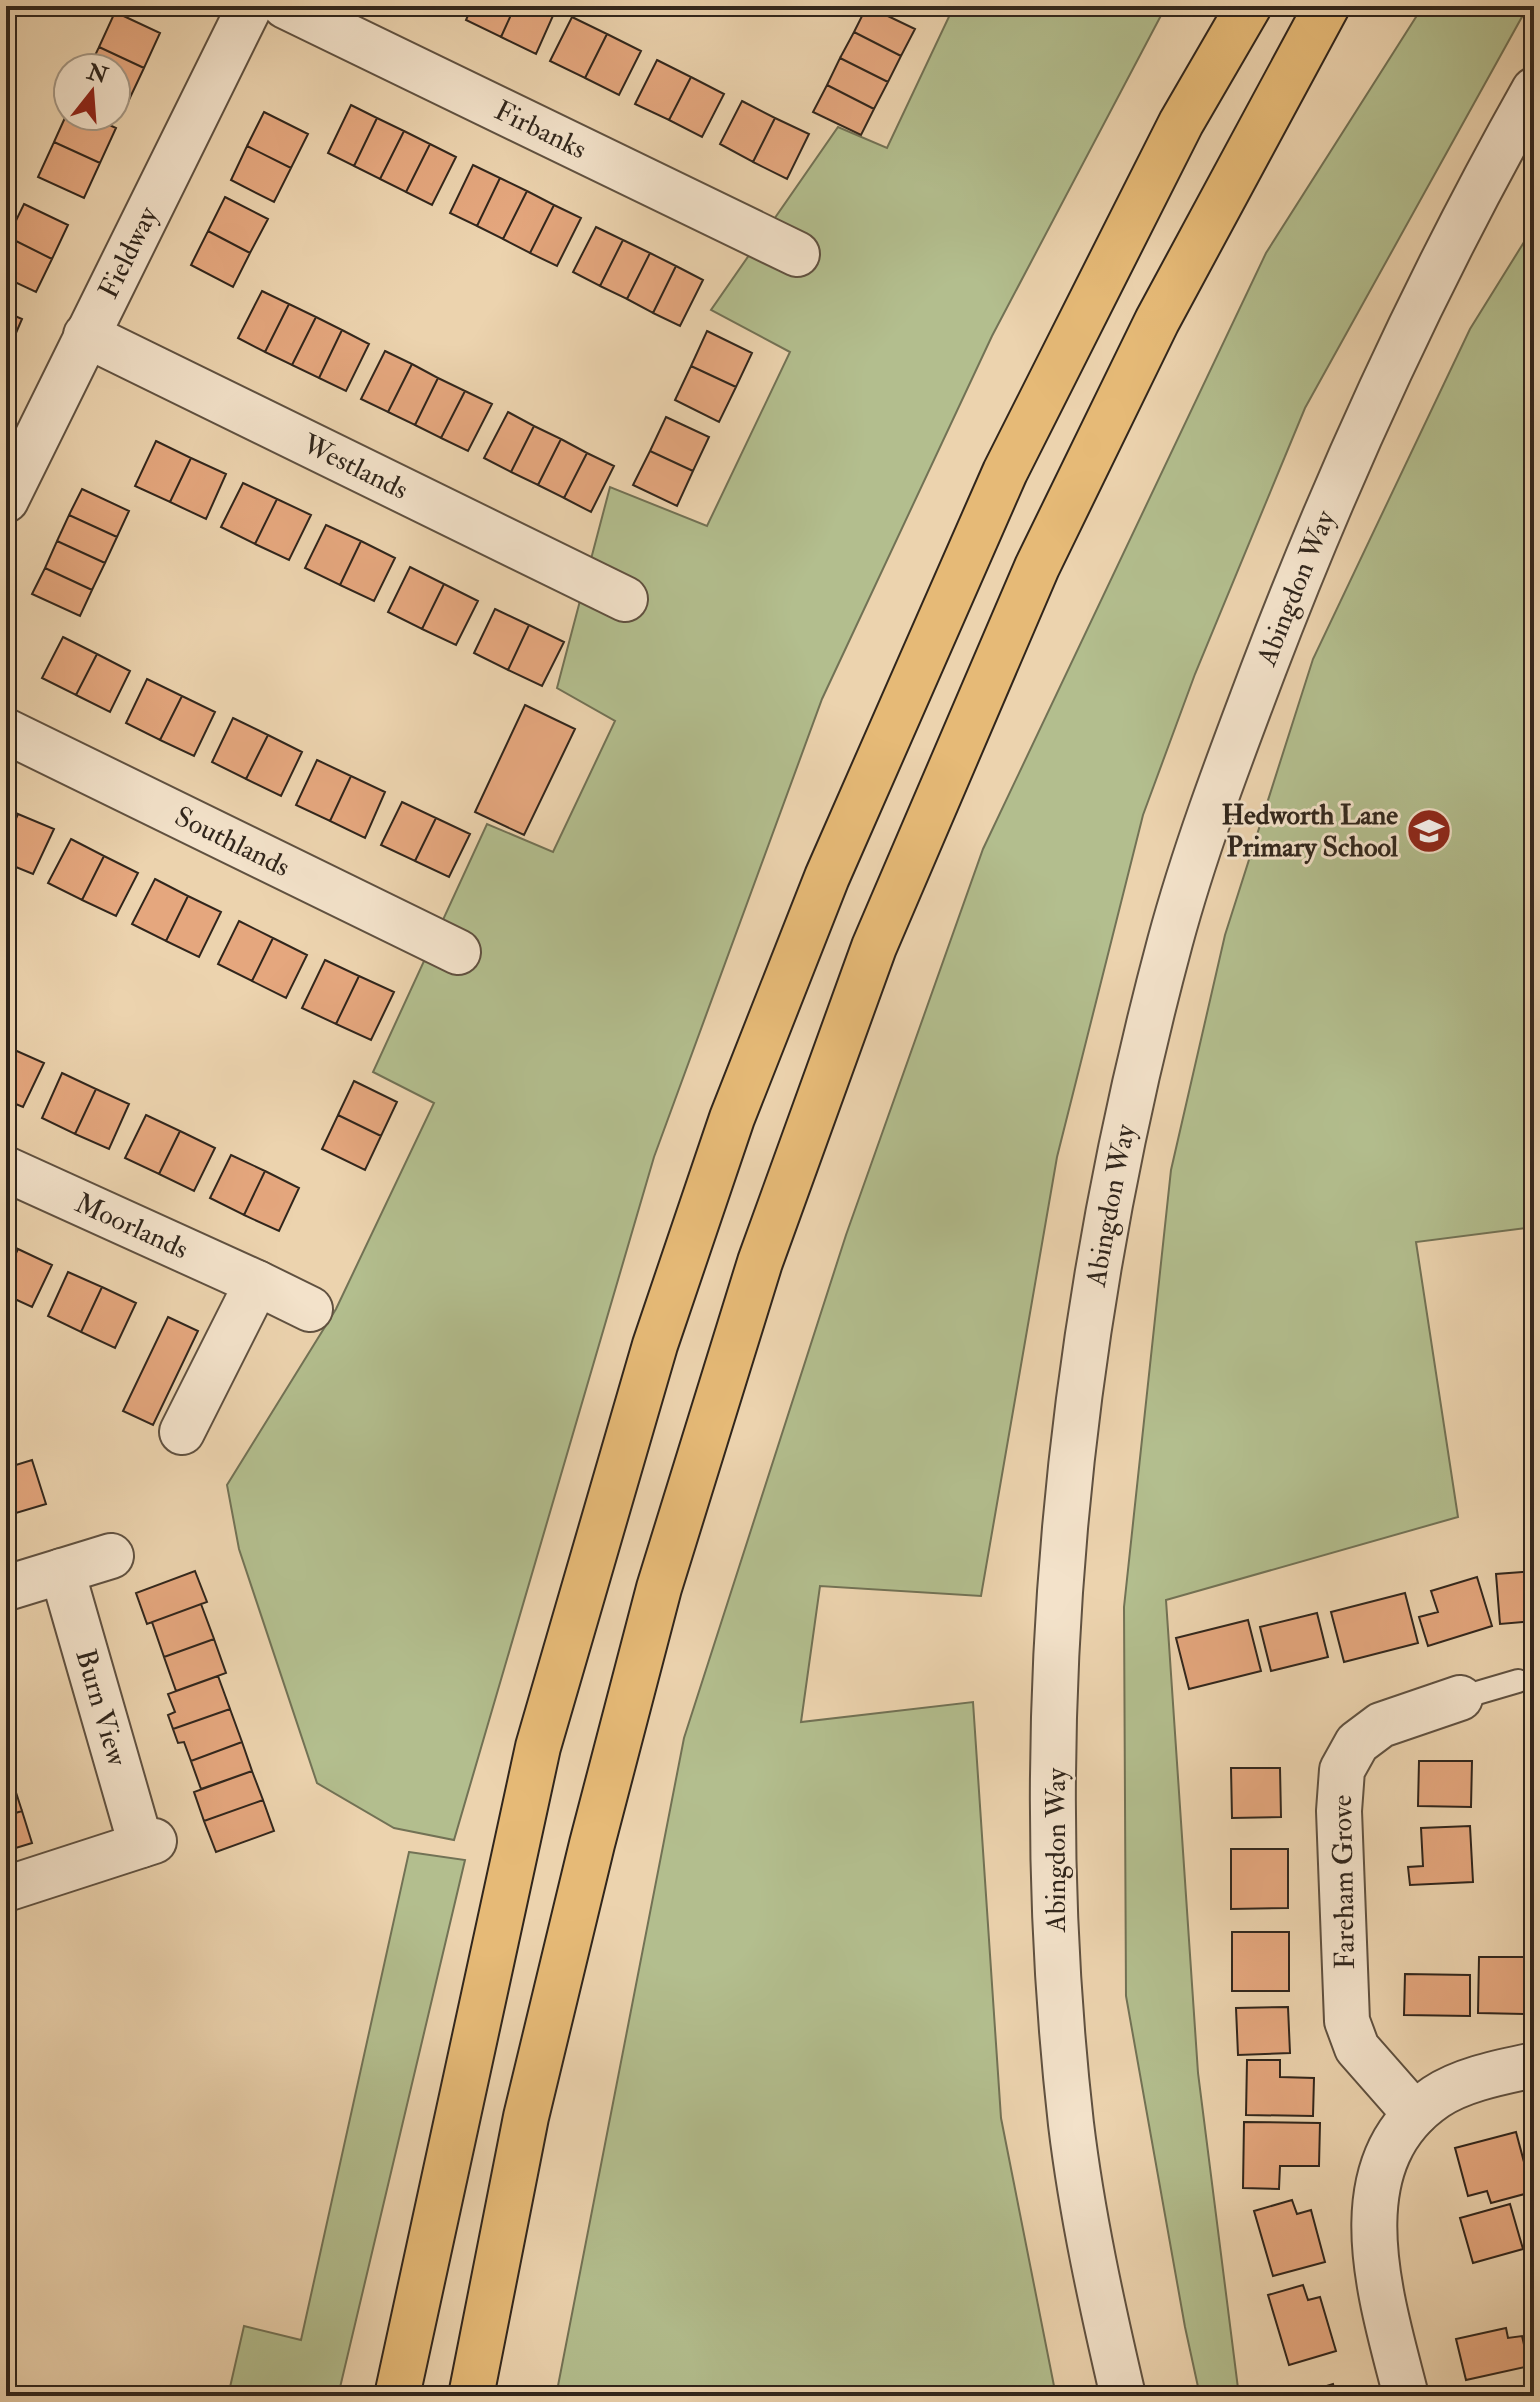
<svg xmlns="http://www.w3.org/2000/svg" width="1540" height="2402" font-family="'IM FELL Double Pica',serif">
<style>
.green{fill:#b3be8e;stroke:#727255;stroke-width:2}
.building{fill:#e5a77e;stroke:#31261c;stroke-width:2}
.lines{fill:none;stroke-linecap:round;stroke-linejoin:round}
.service-casing{stroke:#605140;stroke-width:26}
.minor-casing{stroke:#605140;stroke-width:48}
.tertiary-casing{stroke:#605140;stroke-width:48}
.trunk-casing{stroke:#31261c;stroke-width:48}
.service{stroke:#f3e2ca;stroke-width:22}
.minor{stroke:#f3e2ca;stroke-width:44}
.tertiary{stroke:#f3e2ca;stroke-width:44}
.trunk{stroke:#e6ba77;stroke-width:44}
.labels{text-anchor:middle;dominant-baseline:central;stroke-width:6;stroke-linejoin:round;paint-order:stroke}
.street-label{font-size:28px;fill:#31261c;stroke:#f3e2ca}
.poi-label{font-size:28px;font-weight:bold;fill:#31261c;stroke:#f3e2ca;text-anchor:end}
</style>
<rect width="100%" height="100%" fill="#ecd3ae"/>
<filter id="stains"><feTurbulence type="fractalNoise" baseFrequency=".0025" numOctaves="4"/><feColorMatrix values="0 0 0 0 .2 0 0 0 0 .09 0 0 0 0 .02 0 0 0 .5 -.17"/></filter>
<radialGradient id="worn" r=".72"><stop offset=".6" stop-color="#630" stop-opacity="0"/><stop offset="1" stop-color="#630" stop-opacity=".3"/></radialGradient>
<path class="green" d="M954 6H1166L992 336 822 699 654 1157 454 1840 394 1828 317 1783 239 1549 227 1485 336 1309 434 1103 373 1072 487 824 553 852 615 721 557 688 610 487 707 526 790 352 711 310 838 127 887 148Z
M1423 6H1528L1305 408 1195 674 1143 815 1057 1157 981 1596 820 1586 801 1722 973 1702 1001 2118 1056 2396H556L684 1738 846 1235 983 849 1266 253Z
M1534 226V1227L1416 1242 1458 1517 1166 1600 1198 2073 1239 2396H1200L1185 2327 1126 1996 1124 1607 1171 1170 1225 935 1313 659 1470 329Z
M409 1852 465 1860 338 2396H228L244 2326 301 2340Z"/>
<path class="building" d="M472 6H515L501 37 466 20Z
M515 6 556 9 536 54 501 37Z
M867 6 915 29 901 56 854 32Z
M115 12 160 33 144 68 99 47Z
M572 17 607 34 585 78 550 61Z
M854 32 901 56 888 82 840 58Z
M607 34 641 51 619 95 585 78Z
M99 47 144 68 127 104 116 98V68H89Z
M840 58 888 82 874 109 827 85Z
M657 60 691 77 669 120 635 104Z
M691 77 724 94 702 137 669 120Z
M827 85 874 109 861 135 813 112Z
M742 101 775 118 753 162 720 144Z
M351 105 377 118 354 166 328 153Z
M68 111V116H90L116 128 100 163 54 142Z
M264 112 308 134 291 168 247 146Z
M377 118 404 131 380 179 354 166Z
M775 118 809 134 787 179 753 162Z
M404 131 430 144 406 192 380 179Z
M54 142 100 163 84 198 38 177Z
M430 144 456 157 432 205 406 192Z
M247 146 291 168 274 202 231 180Z
M473 165 500 178 477 226 450 213Z
M500 178 527 191 503 239 477 226Z
M527 191 554 205 530 253 503 239Z
M225 197 268 219 250 253 208 231Z
M24 204 68 225 52 259 8 237Z
M554 205 581 218 557 266 530 253Z
M596 227 623 240 600 286 573 272Z
M208 231 250 253 233 287 191 265Z
M8 237 52 259 36 292 6 278Z
M623 240 650 253 627 299 600 286Z
M650 253 676 266 653 313 627 299Z
M676 266 703 280 680 326 653 313Z
M262 291 289 304 265 352 238 338Z
M289 304 316 317 292 365 265 352Z
M6 312 22 319 7 354H6Z
M316 317 342 330 319 378 292 365Z
M342 330 369 344 346 391 319 378Z
M707 331 752 353 736 387 691 366Z
M385 351 412 364 388 412 361 399Z
M412 364 438 378 415 425 388 412Z
M691 366 736 387 719 422 675 400Z
M438 378 465 391 441 438 415 425Z
M465 391 492 404 468 451 441 438Z
M508 412 534 426 511 472 484 458Z
M666 417 709 437 693 471 650 451Z
M534 426 561 439 538 485 511 472Z
M561 439 587 453 564 498 538 485Z
M156 441 191 458 170 502 135 486Z
M650 451 693 471 677 506 633 485Z
M587 453 614 466 591 512 564 498Z
M191 458 226 474 206 519 170 502Z
M243 483 277 499 255 544 221 527Z
M82 489 129 511 117 537 69 515Z
M277 499 311 515 289 560 255 544Z
M69 515 117 537 105 563 57 541Z
M326 525 361 541 340 585 305 568Z
M57 541 105 563 92 590 45 568Z
M361 541 395 558 374 601 340 585Z
M410 567 444 584 422 629 388 612Z
M45 568 92 590 80 616 32 594Z
M444 584 478 601 456 645 422 629Z
M495 609 529 625 508 670 474 653Z
M529 625 564 642 542 686 508 670Z
M63 637 97 654 76 695 42 678Z
M97 654 130 671 110 712 76 695Z
M147 679 182 696 160 740 126 723Z
M182 696 215 712 194 756 160 740Z
M525 705 575 729 524 835 475 812Z
M233 718 268 735 246 779 212 762Z
M268 735 302 752 281 796 246 779Z
M317 760 351 776 330 821 296 805Z
M351 776 385 792 365 838 330 821Z
M402 802 436 818 415 861 381 845Z
M6 808 18 814 6 841Z
M18 814 54 829 33 874 6 863V841Z
M436 818 470 834 449 877 415 861Z
M71 839 104 856 82 900 48 883Z
M104 856 138 873 116 916 82 900Z
M155 879 188 896 166 941 132 924Z
M188 896 221 912 199 957 166 941Z
M239 921 273 938 252 981 218 964Z
M273 938 307 955 286 998 252 981Z
M325 960 359 976 336 1024 302 1008Z
M359 976 394 992 371 1040 336 1024Z
M10 1048 44 1063 23 1107 6 1100V1056Z
M62 1073 96 1089 75 1134 42 1118Z
M354 1081 397 1102 381 1136 338 1115Z
M96 1089 129 1104 109 1149 75 1134Z
M146 1115 180 1131 159 1174 125 1158Z
M338 1115 381 1136 365 1170 322 1149Z
M180 1131 215 1148 194 1191 159 1174Z
M231 1155 265 1171 244 1215 210 1198Z
M265 1171 299 1188 279 1231 244 1215Z
M6 1243 18 1249 6 1274Z
M18 1249 52 1265 32 1307 6 1295V1274Z
M68 1272 102 1287 81 1332 48 1316Z
M102 1287 136 1303 115 1348 81 1332Z
M168 1317 198 1331 153 1425 123 1411Z
M32 1460 46 1504 6 1516V1468Z
M195 1571 207 1602 147 1624 136 1593Z
M1534 1571V1621L1500 1624 1496 1574Z
M1477 1577 1492 1626 1428 1646 1419 1617 1438 1612 1431 1591Z
M1405 1593 1418 1643 1344 1662 1331 1612Z
M201 1604 214 1639 164 1657 152 1622Z
M1317 1613 1328 1657 1271 1671 1260 1627Z
M1248 1620 1261 1671 1189 1689 1176 1638Z
M214 1639 226 1673 176 1691 164 1657Z
M218 1676 230 1709 173 1729 168 1715 175 1712 168 1694Z
M230 1709 242 1742 191 1761 184 1742 178 1743 173 1729Z
M242 1742 252 1771 201 1789 191 1761Z
M1419 1761H1472L1471 1807 1418 1806Z
M1231 1768H1280L1281 1817 1232 1818Z
M252 1771 263 1800 204 1821 194 1792Z
M12 1780 22 1811 6 1816V1782Z
M263 1800 274 1831 216 1852 204 1821Z
M22 1811 32 1843 6 1851V1816Z
M1470 1826 1473 1882 1410 1885 1408 1867 1423 1866 1421 1828Z
M1231 1849H1288V1908L1231 1909Z
M1232 1932H1289V1991H1232Z
M1531 1936H1534V1986H1530Z
M1479 1957H1525L1524 2014 1478 2013Z
M1405 1974 1470 1975V2016L1404 2015Z
M1288 2007 1290 2053 1238 2055 1236 2008Z
M1247 2060H1280V2077L1314 2078 1313 2116 1246 2115Z
M1244 2122 1320 2123 1319 2166H1280L1279 2189 1243 2188Z
M1516 2132 1532 2192 1491 2203 1487 2191 1468 2196 1455 2148Z
M1292 2200 1297 2214 1311 2210 1325 2262 1273 2276 1254 2211Z
M1510 2204 1523 2249 1473 2263 1460 2218Z
M1303 2285 1308 2300 1320 2297 1336 2351 1289 2365 1268 2295Z
M1506 2328 1508 2338 1522 2336 1529 2366 1466 2380 1456 2339Z
M1534 2336V2364L1525 2339Z
M1333 2384 1336 2396H1301L1300 2394Z"/>
<g class="lines">
<g class="service-casing">
<path id="service" d="M1460 1698 1518 1681"/>
</g>
<g class="minor-casing">
<g id="minor">
<path id="s1" d="M285 6 797 254"/>
<path id="s2" d="M86 335 625 599"/>
<path id="s3" d="M6 500 250 6"/>
<path id="s4" d="M6 731 458 952"/>
<path id="s5" d="M6 1169 257 1283 182 1432"/>
<path d="M257 1283 310 1309"/>
<path id="s6" d="M62 1571 141 1845"/>
<path d="M10 1587 111 1556"/>
<path d="M6 1889 154 1841"/>
<path d="M1415 2114 1357 2048 1347 2021 1339 1811 1342 1770 1357 1743 1381 1725 1460 1698"/>
<path d="M1406 2396C1382 2301 1336 2165 1436 2097 1463 2079 1502 2072 1534 2065"/>
</g>
</g>
<g class="tertiary-casing">
<g id="tertiary">
<path id="s7" d="M1123 2396C1102 2306 1082 2215 1071 2124 1026 1727 1067 1326 1170 942 1195 849 1230 758 1264 668 1340 469 1429 276 1534 90"/>
</g>
</g>
<g class="trunk-casing">
<path id="trunk" d="M397 2396 538 1747 655 1345 732 1118 827 877 1005 472 1181 123 1249 6
M471 2396 526 2117 592 1844 659 1588 760 1262 874 947 1037 567 1157 321 1327 6"/>
</g>
<use href="#service" class="service"/>
<use href="#minor" class="minor"/>
<use href="#tertiary" class="tertiary"/>
<use href="#trunk" class="trunk"/>
</g>
<defs>
<g id="school-disc" transform="scale(2.3)"><circle r="9.5" fill="#8f2418" stroke="#f3e2ca"/><path d="M0-5L7-2L0 1L-7-2ZM-4 1L0 2.5L4 1V4Q0 6-4 4Z" fill="#fff"/></g>
</defs>
<g fill-rule="evenodd">
<use href="#school-disc" x="1429" y="831"/>
</g>
<g class="labels">
<g class="street-label">
<text stroke="none"><textPath href="#s1" startOffset="284">Firbanks</textPath></text>
<text stroke="none"><textPath href="#s3" startOffset="276">Fieldway</textPath></text>
<text stroke="none"><textPath href="#s2" startOffset="300">Westlands</textPath></text>
<text stroke="none"><textPath href="#s7" startOffset="1846">Abingdon Way</textPath></text>
<text stroke="none"><textPath href="#s4" startOffset="252">Southlands</textPath></text>
<text stroke="none"><textPath href="#s7" startOffset="1200">Abingdon Way</textPath></text>
<text stroke="none"><textPath href="#s5" startOffset="138">Moorlands</textPath></text>
<text stroke="none"><textPath href="#s6" startOffset="142">Burn View</textPath></text>
<text transform="translate(1056 1850) rotate(-90)">Abingdon Way</text>
<text transform="translate(1344 1882) rotate(-91)">Fareham Grove</text>
</g>
<g class="poi-label">
<text x="1398" y="815">Hedworth Lane<tspan x="1398" dy="32">Primary School</tspan></text>
</g>
</g>
<rect width="1540" height="2402" fill="none" stroke="#ecd3ae" stroke-width="32"/>
<rect x="8" y="8" width="1524" height="2386" fill="none" stroke="#31261c" stroke-width="4"/>
<rect x="16" y="16" width="1508" height="2370" fill="none" stroke="#31261c" stroke-width="2"/>
<g transform="translate(92 92) rotate(17)"><circle r="38" fill="#f3e2ca" stroke="#a59784" stroke-width="2"/>
<path d="M0-6L14 30L0 20L-14 30Z" fill="#8f2418"/>
<text y="-12" font-size="22" font-weight="bold" text-anchor="middle" fill="#31261c">N</text>
</g>
<rect width="100%" height="100%" filter="url(#stains)"/>
<rect width="100%" height="100%" fill="url(#worn)"/>
</svg>
